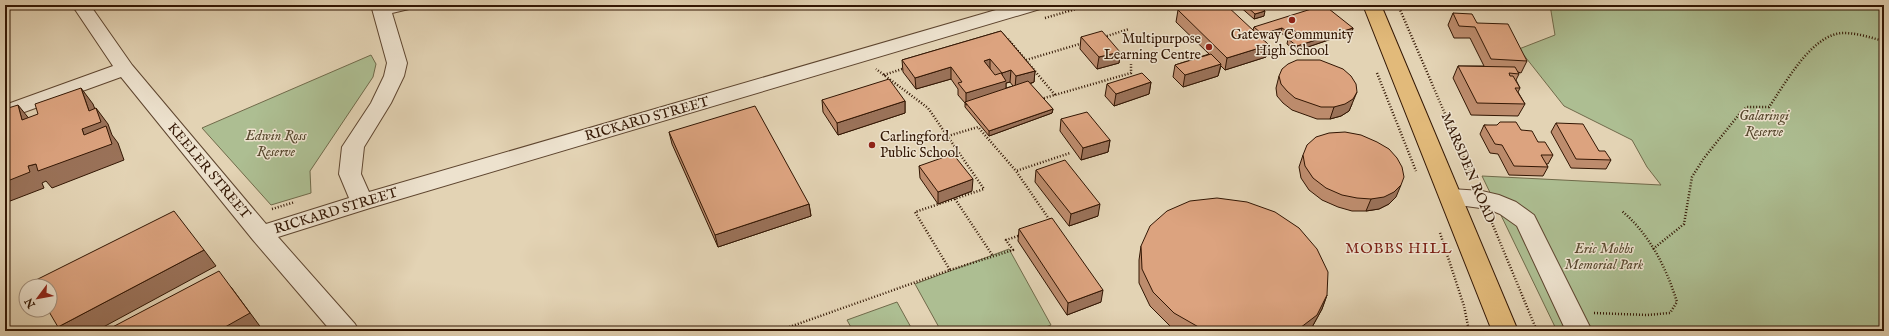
<svg xmlns="http://www.w3.org/2000/svg" width="1889" height="336" font-family="'IM FELL English',serif">
<style>
.green{fill:#adbe92;stroke:#706a4a}
.lines{fill:none;stroke-linecap:round;stroke-linejoin:round}
.minor-casing{stroke:#5e452f;stroke-width:2}
.highway-casing{stroke:#321603;stroke-width:2}
.path{stroke:#321603;stroke-width:2.5;stroke-dasharray:1 2;stroke-linecap:butt}
.minor{fill:#ede2ce;fill-rule:evenodd}
.highway{fill:#e2ba7a;fill-rule:evenodd}
.wall{fill:#bd8c6d;stroke:#321603;fill-rule:evenodd}
.shaded-wall{fill:#9a7259;stroke:#321603}
.building{fill:#dca37f;stroke:#321603}
.poi-dot{fill:#8f2418;stroke:#ede2ce;stroke-width:1.5}
.labels{text-anchor:middle;dominant-baseline:central;stroke-width:3;stroke-linejoin:round;paint-order:stroke}
.poi-label{font-size:14px;fill:#321603;stroke:#ede2ce}
.park-label{font-size:14px;font-style:italic;fill:#57482e;stroke:#ede2ce}
.street-label{font-size:14px;fill:#321603;stroke:#ede2ce}
.neighbourhood-label{font-size:15px;letter-spacing:1px;fill:#7a1f14;stroke:#ede2ce}
</style>
<rect width="100%" height="100%" fill="#e3d3b4"/>
<filter id="stains"><feTurbulence type="fractalNoise" baseFrequency=".005" numOctaves="4"/><feColorMatrix values="0 0 0 0 .2 0 0 0 0 .09 0 0 0 0 .02 0 0 0 .5 -.17"/></filter>
<radialGradient id="worn" r=".72"><stop offset=".6" stop-color="#630" stop-opacity="0"/><stop offset="1" stop-color="#630" stop-opacity=".3"/></radialGradient>
<path class="green" d="M1550 5H1884V331H1557L1482 176 1661 185 1647 167 1632 140 1564 106 1519 49 1555 35Z
M371 55 376 64 373 77 310 171 311 193 271 205 202 128Z
M1009 249 1051 325 1035 331H941L915 284Z
M897 302 913 331H853L847 320Z"/>
<g class="lines">
<g class="minor-casing">
<path id="minor" d="M72 5H90L132 65 266 224 349 198 339 174 342 147 371 103 384 76 387 63 371 5H411L409 9 392 13 407 63 404 76 391 103 364 147 361 174 369 192 1013 5H1042L1040 9 370 208 278 237 355 324 359 331H331L253 240 121 77 5 119V105L113 66Z
M1451 189 1482 191 1499 195 1516 202 1534 215 1592 331H1566L1517 226 1500 214 1488 209 1443 203 1440 197 1443 191Z"/>
</g>
<g class="highway-casing">
<path id="highway" d="M1363 5H1381L1518 331H1492Z"/>
</g>
<path class="path" d="M1398 5 1474 181
M1045 18 1090 5
M1104 37 1129 29
M1008 39 1055 95
M1026 60 1083 43
M1377 73 1416 171
M884 75 905 68
M1041 99 1131 73V64
M948 136 978 127 1016 171
M955 199 993 256
M272 209 295 202
M1051 222 1016 171 1070 153
M1492 223 1537 331
M1440 233 1464 306 1469 331
M1653 249 1684 224 1692 177 1704 158 1741 112 1747 107H1769C1785 84 1812 33 1844 33 1858 33 1871 38 1884 41
M950 270 1013 250 1006 240 1021 235
M1594 313 1647 315 1670 313 1677 302C1666 267 1650 235 1622 211
M778 331 950 270 915 212 984 189 928 108 876 69"/>
<use href="#minor" class="minor"/>
<use href="#highway" class="highway"/>
</g>
<path class="wall" d="M1238 5H1258L1264 16 1254 19Z
M1178 10 1253 30 1254 27 1353 28 1352 32 1296 51 1287 44 1288 39 1294 37 1290 33 1284 35 1281 33 1262 39 1269 45 1266 57 1225 70 1221 66 1218 76 1183 87 1173 77 1175 65 1209 54 1176 22Z
M1453 13 1477 23 1527 61 1521 73 1518 72 1519 74 1516 80 1520 88 1518 92 1525 104 1518 116 1471 115 1453 78 1458 66H1484L1470 38H1454L1448 25Z
M1001 31 1035 71 1034 82 1030 84 1053 109 1052 113 989 136 965 107V103L958 95V89L951 79 916 89 903 72 902 60ZM1010 82 1013 86 1006 88V83Z
M1081 37 1120 52 1119 63 1097 69 1080 49Z
M1279 76 1352 104 1349 111 1341 116 1330 119H1317L1292 110 1283 103 1277 96 1276 88Z
M1151 82 1149 94 1114 106 1105 96 1107 84Z
M822 100 905 101V113L838 135 823 112Z
M1061 119 1110 140 1108 152 1081 160 1060 131Z
M1556 123 1599 151 1611 160 1606 169 1571 168 1551 132Z
M1484 125 1521 130 1538 142 1553 155 1548 164H1546L1548 167 1543 176 1509 175 1498 154 1490 153 1480 134Z
M669 132 809 204 811 216 718 247 672 144Z
M1303 155 1396 197 1389 204 1379 209 1366 211H1352L1338 207 1322 200 1309 190 1301 178 1299 167Z
M919 166 972 191 938 204 920 178Z
M1036 170 1098 216 1069 226 1035 182Z
M1019 229 1101 302 1067 315 1018 241Z
M1141 246 1327 295 1322 309 1311 329 1309 331H1178L1171 327 1150 306 1139 283V260Z"/>
<path class="shaded-wall" d="M1265 11 1264 16 1254 19 1255 14Z
M1282 28 1281 33 1261 39 1262 34Z
M1292 28 1290 33 1284 35 1285 30Z
M1353 28 1352 32 1296 51 1297 46Z
M1269 45 1266 57 1225 70 1227 58Z
M1120 52 1119 63 1097 69 1099 57Z
M990 59V71L984 61Z
M1221 64 1218 76 1183 87 1185 75Z
M951 67V79L916 89 915 78Z
M1011 70 1010 82 1006 83V93L966 105V93L1001 82 1002 73Z
M1035 71 1034 82 1015 88 1016 76Z
M1151 82 1149 94 1114 106 1116 94Z
M81 88 93 104 100 122 96 108 108 124 112 135 118 143 124 160 52 188 46 181 42 183 44 188 5 203V182L28 166 36 164 84 135 82 129 89 111Z
M1357 92 1352 104 1349 111 1341 116 1330 119 1334 107Z
M905 101V113L838 135 837 123Z
M18 105 31 121 22 120Z
M1053 109 1052 113 989 136V131Z
M1110 140 1108 152 1081 160 1083 148Z
M973 179 972 191 938 204V192Z
M1401 185 1396 197 1389 204 1379 209 1366 211 1371 199Z
M809 204 811 216 718 247 715 235Z
M1100 204 1098 216 1069 226 1071 214Z
M204 250 216 266 96 331H62L58 327Z
M231 287 262 329 259 331H218Z
M1103 290 1101 302 1067 315 1068 303Z
M1327 295 1322 309 1311 329 1309 331H1295Z"/>
<path class="building" d="M1197 5H1226L1269 45 1227 58 1178 10Z
M1245 5H1258L1265 11 1255 14Z
M1324 5 1353 28 1297 46 1288 39 1299 35 1292 28 1285 30 1282 28 1262 34 1254 27Z
M1453 13 1472 14 1477 23 1508 24 1527 61 1491 59 1475 27 1459 26Z
M1001 31 1035 71 1016 76 1011 70 1002 73 990 59 984 61 995 75 1001 73 1006 81 966 93 958 83 962 82 951 67 915 78 902 60Z
M1102 31 1120 52 1099 57 1081 37Z
M1211 54 1221 64 1185 75 1175 65Z
M1297 60H1320L1343 69 1351 76 1356 84 1357 92 1353 99 1345 104 1334 107H1321L1295 98 1287 91 1281 84 1279 76 1282 69 1288 64Z
M1458 66 1515 67 1519 74 1509 73 1510 76H1513L1520 88H1515L1525 104 1477 103Z
M1142 73 1151 82 1116 94 1107 84Z
M889 79 905 101 837 123 822 100Z
M1028 81 1053 109 989 131 965 102Z
M81 88 89 111 96 108 101 122 82 129 84 135 106 126 112 144 38 171 36 164 28 166 30 172 5 182V109L18 105 22 120 38 114 35 104Z
M755 106 809 204 715 235 669 132Z
M1087 112 1110 140 1083 148 1061 119Z
M1500 122H1516L1521 130 1532 131 1538 142H1545L1553 155H1541L1548 167 1514 166 1502 145 1495 144 1484 125H1497Z
M1556 123 1583 124 1599 151H1605L1611 160 1576 159Z
M1345 132 1361 135 1377 142 1389 149 1397 158 1402 167 1404 177 1401 185 1394 192 1384 197 1371 199 1357 198 1342 195 1326 188 1313 178 1305 166 1303 155 1307 145 1316 137 1329 133Z
M953 154 973 179 938 192 919 166Z
M1065 160 1100 204 1071 214 1036 170Z
M1217 198 1247 202 1275 212 1299 228 1317 249 1328 272 1327 295 1317 315 1296 331H1209L1202 329 1174 313 1153 292 1142 269 1141 246 1150 226 1167 211 1190 201Z
M174 211 204 250 58 327 48 310H50V286H34L32 282Z
M1052 218 1103 290 1068 303 1019 229Z
M219 271 250 313 218 331H105Z
M265 327 267 331H257Z"/>
<g class="poi-dot">
<circle cx="1292" cy="20" r="4"/>
<circle cx="1209" cy="47" r="4"/>
<circle cx="872" cy="145" r="4"/>
</g>
<g class="labels">
<g class="poi-label">
<text x="1292" y="35">Gateway Community<tspan x="1292" dy="16">High School</tspan></text>
<text x="1201" y="39" text-anchor="end">Multipurpose<tspan x="1201" dy="16">Learning Centre</tspan></text>
<text x="880" y="137" text-anchor="start">Carlingford<tspan x="880" dy="16">Public School</tspan></text>
</g>
<g class="park-label">
<text x="1764" y="116">Galaringi<tspan x="1764" dy="16">Reserve</tspan></text>
<text x="276" y="136">Edwin Ross<tspan x="276" dy="16">Reserve</tspan></text>
<text x="1604" y="249">Eric Mobbs<tspan x="1604" dy="16">Memorial Park</tspan></text>
</g>
<g class="street-label">
<text transform="translate(647 119) rotate(-16)">RICKARD STREET</text>
<text transform="translate(1468 168) rotate(67)">MARSDEN ROAD</text>
<text transform="translate(209 171) rotate(50)">KEELER STREET</text>
<text transform="translate(336 211) rotate(-17)">RICKARD STREET</text>
</g>
<g class="neighbourhood-label">
<text x="1399" y="248">MOBBS HILL</text>
</g>
</g>
<rect width="1889" height="336" fill="none" stroke="#e3d3b4" stroke-width="20"/>
<rect x="6" y="6" width="1877" height="324" fill="none" stroke="#321603" stroke-width="2"/>
<rect x="10" y="10" width="1869" height="316" fill="none" stroke="#321603"/>
<g transform="translate(38 298) rotate(238)"><circle r="19" fill="#ede2ce" stroke="#a2907d"/>
<path d="M0-3L7 15L0 10L-7 15Z" fill="#8f2418"/>
<text y="-6" font-size="11" font-weight="bold" text-anchor="middle" fill="#321603">N</text>
</g>
<rect width="100%" height="100%" filter="url(#stains)"/>
<rect width="100%" height="100%" fill="url(#worn)"/>
</svg>
